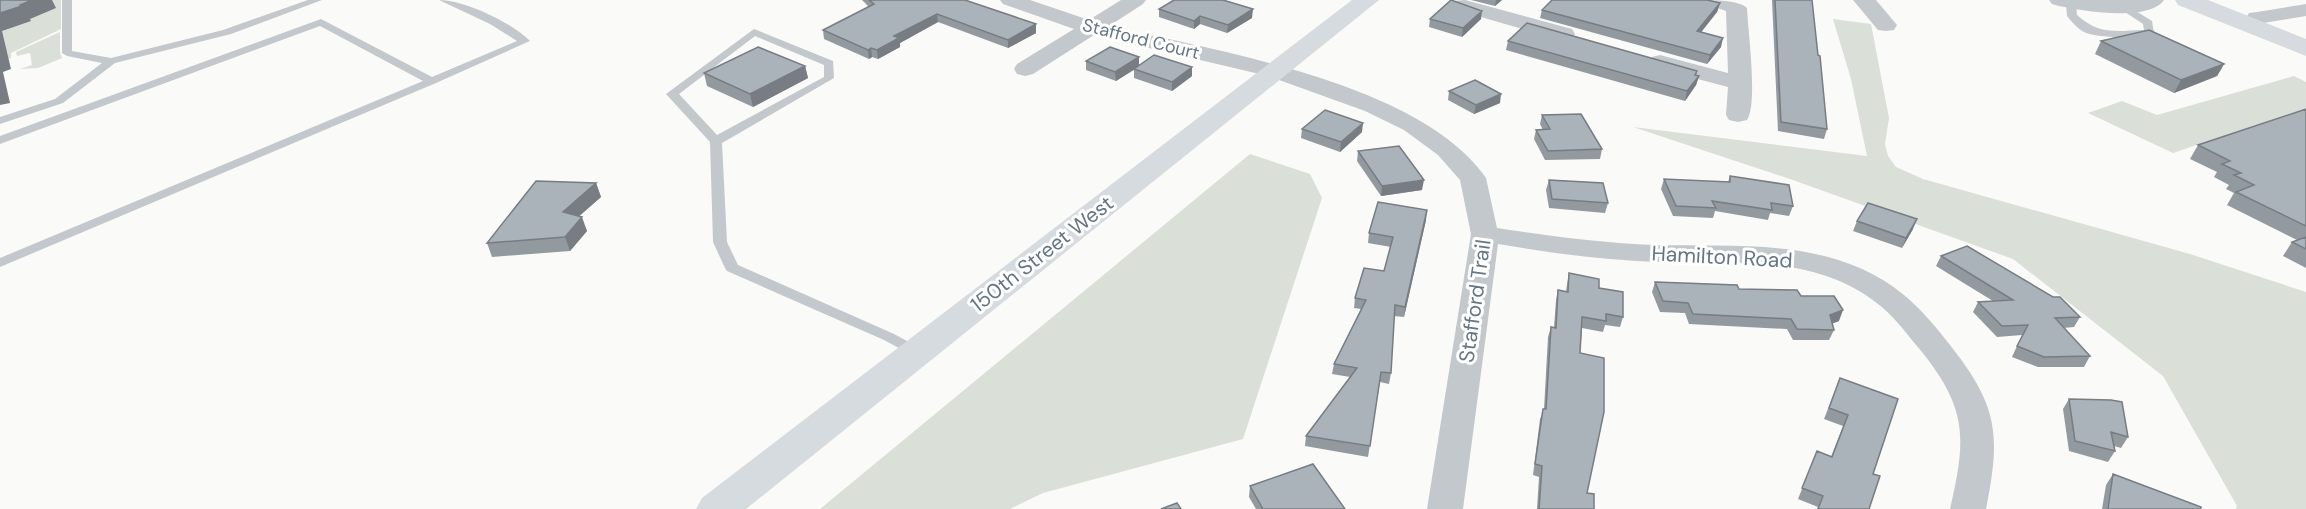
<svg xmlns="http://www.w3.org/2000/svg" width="2306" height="509" font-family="'DM Sans',sans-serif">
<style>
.green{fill:#dadfd7}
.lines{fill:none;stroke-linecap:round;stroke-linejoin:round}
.lane{fill:#c3c8cc;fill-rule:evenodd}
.street{fill:#c3c8cc;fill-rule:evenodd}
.secondary{fill:#d6dbdf;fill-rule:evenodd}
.primary{fill:#d6dbdf;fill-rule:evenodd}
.wall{fill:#929a9f}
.shaded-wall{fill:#777d82}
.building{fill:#aab3b9;stroke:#777d82;stroke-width:1.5}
.labels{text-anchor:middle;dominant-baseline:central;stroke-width:6;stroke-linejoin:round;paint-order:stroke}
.far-street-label{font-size:18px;fill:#657683;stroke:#fff}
.street-label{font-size:21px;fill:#657683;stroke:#fff}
</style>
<rect width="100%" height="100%" fill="#fafaf8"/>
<path class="green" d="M50 0H61V29L11 53V58L8 59 0 31 29 20Z
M1833 19 1871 24 1889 118 1885 144 1888 156 1896 167 1923 179 2190 254 2306 292V509H2236L2237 506 2163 376 2013 259 1790 179 1633 127 1867 156 1851 79Z
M60 32V52L62 58 38 68 20 69 32 65 30 53 17 56 16 52Z
M2294 76 2306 82V119L2237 142 2223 136 2173 153 2088 113 2122 101 2157 115Z
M1250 154 1310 174 1322 198 1243 439 1043 493 1010 509H820Z"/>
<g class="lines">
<path class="lane" d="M62 0H72V51L111 58 223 30 308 0H322L231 34 115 63 63 103 0 124V117L55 99 102 63 67 56 62 53Z
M439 0C464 0 513 23 530 41L436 83 0 267V258L423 81 320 26 0 144V136L321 19 432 77 517 41 490 24Z
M2071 0 2076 3 2077 15C2099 35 2115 31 2144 30L2143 24 2122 10V6L2126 5 2152 21 2154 33C2145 40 2096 38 2084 32 2078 29 2071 21 2067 16L2066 3Z
M754 29 833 61 834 78 722 143 727 242 738 265 894 334 922 349 924 352 922 355H912L884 340 727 271 725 268 713 242 710 142 666 94ZM755 36 824 65V77L717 135 679 94Z"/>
<path class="street" d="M1000 0H1030L1089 20 1121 0H1146L1143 4 1109 26C1217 51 1420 83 1486 178L1497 228C1550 236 1602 243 1655 245 1739 247 1834 237 1904 295 1921 309 1936 327 1950 345 1998 406 2001 434 1986 509H1950C1966 439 1968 410 1922 352 1909 337 1898 321 1883 308 1819 253 1734 264 1656 262 1603 260 1550 253 1498 244L1463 509H1427L1471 234 1460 180 1438 155 1404 130 1365 111 1268 76 1094 35 1033 74 1025 76 1017 74 1014 69 1017 64 1074 29 1003 4Z
M1465 0 1572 29 1575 34 1572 39 1564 41 1453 9 1450 5 1453 1Z
M1702 0C1715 0 1738 0 1747 8 1748 31 1758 104 1747 120L1738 122 1729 120 1726 115 1728 87 1652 67 1649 62 1652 57 1660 55 1728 73 1726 11 1705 4Z
M1853 0H1876L1897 25 1894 30 1886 31 1878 30Z
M2049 0H2164C2149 22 2082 11 2059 6L2052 4Z
M2306 4V16L2257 24 2249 23 2246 18 2249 13 2257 12Z"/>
<path class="secondary" d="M1352 0H1379L746 509H696L702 498Z"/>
<path class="primary" d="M2175 0H2208L2306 39V56L2178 5Z"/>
</g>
<path class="wall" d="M862 0H965L1036 24V33L1008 48 938 22 900 43V47L878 59 872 57 869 59 824 39 823 30 869 7Z
M1471 0H1502L1495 6Z
M1772 0H1812L1818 55 1827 129 1824 139 1778 131Z
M1228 1 1252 18 1227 33 1200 24 1194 29 1159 17V9Z
M1720 3 1717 12 1701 32 1721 47 1707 64 1540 18 1542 10Z
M1430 19H1481L1462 37 1429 27Z
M1508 41 1696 75 1699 76 1696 85 1685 101 1506 50Z
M2101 41 2224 64 2217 76 2174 93 2095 54Z
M1139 57V65L1192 67V76L1172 91 1134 78V70L1116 81 1086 70V61Z
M805 66 808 78 753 107 707 86 704 73Z
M1449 91 1500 103 1474 114 1448 100Z
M2306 109V268L2283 256 2292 242 2297 240 2227 205 2234 193 2226 189 2229 185 2214 177 2217 172 2190 159 2198 145Z
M1542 115 1602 149 1600 159 1545 160 1534 139 1536 130H1543L1540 124Z
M1302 129 1362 132 1340 152 1301 138Z
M1358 151 1422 190 1381 196 1357 161Z
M1730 176 1793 206 1789 216 1770 213 1768 220 1715 211 1713 218 1673 216 1661 189 1664 179 1728 182Z
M1549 180 1608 203 1605 213 1549 208 1546 190Z
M596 183 601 197 579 216 587 231 570 251 492 257 487 243Z
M1426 220 1404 317 1394 316 1391 373 1389 384 1380 382 1368 457 1305 446 1306 436 1350 377 1332 374 1334 364 1361 309 1354 308 1355 298 1384 271 1391 247 1368 243 1369 233Z
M1857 221 1913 229 1902 248 1853 231Z
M1941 256 2080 317 2074 327 2063 328 2090 356 2084 367H2038L2012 357 2022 335 1997 337 1973 312 1978 302 1993 301 1936 266Z
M1569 273 1599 288 1623 317 1620 327 1605 325 1603 332 1582 328 1580 353 1587 493 1594 509H1537L1539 477 1533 475 1540 419 1544 409 1548 337 1551 327H1554L1556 300 1558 290 1566 292 1567 284Z
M1655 282 1801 296 1839 321 1832 323 1834 330 1829 340H1793L1787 329 1689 324 1685 313 1660 312 1652 292Z
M1840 378 1873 474 1869 509H1817L1818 507 1798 499 1817 451 1831 457 1843 426 1824 419Z
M2069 399 2128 437 2121 448 2114 446 2115 451 2108 462 2069 451 2063 409Z
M2113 474 2201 509H2102L2106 485Z
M1250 486 1345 509H1256L1249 497Z"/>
<path class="shaded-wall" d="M32 0H52L56 8 30 19 31 21 2 31 11 69 3 72 10 103 0 105V13Z
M1496 0H1502L1495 6Z
M1720 3 1717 12 1695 40 1697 31Z
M1253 9 1252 18 1227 33 1228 25Z
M1482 11 1481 19 1462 37 1463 28Z
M937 14 938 22 900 43V47L878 59 877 50 894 36Z
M1200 16V24L1194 29V21Z
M1036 24V33L1008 48V40Z
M1723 38 1721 47 1707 64 1710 55Z
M871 48 872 57 869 59 868 50Z
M1139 57V66L1116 81 1115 72Z
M2224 64 2217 76 2174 93 2181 80Z
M805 66 808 78 753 107 750 94Z
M1192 67V76L1172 91V82Z
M1699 76 1696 85 1685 101 1687 91Z
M1501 94 1500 103 1474 114 1476 105Z
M1363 123 1362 132 1340 152 1341 142Z
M1424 180 1422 190 1381 196 1382 186Z
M596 183 601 197 568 226 563 212Z
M1427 210 1426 220 1404 317 1405 307Z
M582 217 587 231 570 251 565 237Z
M1917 219 1913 229 1902 248 1906 238Z
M1843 310 1839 321 1826 326 1830 315Z"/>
<path class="building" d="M0 0H32L20 5 22 6 0 13Z
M869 0H965L1036 24 1008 40 937 14 894 36 899 38 877 50 871 48 868 50 823 30 874 4Z
M1174 0H1223L1253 9 1228 25 1200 16 1194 21 1159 9Z
M1451 0 1482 11 1463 28 1430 19Z
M1552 0H1707L1720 3 1697 31 1723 38 1710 55 1542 10Z
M1775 0H1812L1818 55 1820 56 1827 129 1781 122Z
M1527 23 1697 71 1695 75 1699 76 1687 91 1508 41Z
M2149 30 2224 64 2181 80 2101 41Z
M758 47 805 66 750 94 704 73Z
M1110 47 1139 57 1115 72 1086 61Z
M1154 55 1192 67 1172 82 1134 69Z
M1475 80 1501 94 1476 105 1449 91Z
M2306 109V226L2236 192 2254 185 2234 175 2241 173 2222 164 2230 161 2198 145Z
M1325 110 1363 123 1341 142 1302 129Z
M1581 114 1602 149 1548 151 1536 130 1550 129 1542 115Z
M1399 146 1424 180 1382 186 1358 151Z
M1730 176 1789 185 1793 206 1771 203 1772 210 1712 201 1716 208 1676 206 1664 179 1730 182Z
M1549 180 1603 183 1608 203 1552 199Z
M536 181 596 183 563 212 582 217 565 237 487 243Z
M1378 202 1427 210 1405 307 1395 305 1391 373 1381 372 1370 446 1306 436 1357 368 1334 364 1366 300 1355 298 1364 268 1384 271 1393 237 1369 233Z
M1868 203 1917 219 1906 238 1857 221Z
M2306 237V249L2292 242Z
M1967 246 2053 297H2060L2080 317 2055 318 2090 356 2044 357 2017 346 2028 325 2002 326 1978 302 2013 300 1941 256Z
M1569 273 1599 279V288L1623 292V317L1606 314V321L1582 317 1580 353 1604 358V412L1587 493 1594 494V509H1539L1542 466 1535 464 1543 409H1546L1551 327 1556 328 1558 290 1568 292Z
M1655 282 1737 285 1739 289 1797 290 1801 296H1834L1843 310 1830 315 1834 330 1797 329 1791 319 1693 314 1688 303 1663 301Z
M1840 378 1898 399 1873 474 1880 476 1869 509H1818L1823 496 1802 488 1817 451 1832 457 1848 415 1829 408Z
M2069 399 2111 400 2122 402 2128 437 2111 432 2115 451 2075 441Z
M1313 464 1345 509H1263L1250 486Z
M2113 474 2201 507V509H2108Z
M1177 503 1181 509H1161Z"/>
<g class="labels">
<g class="far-street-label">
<text transform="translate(1141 39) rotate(14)">Stafford Court</text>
</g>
<g class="street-label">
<text transform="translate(1042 254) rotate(-38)">150th Street West</text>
<text transform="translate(1722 257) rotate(3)">Hamilton Road</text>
<text transform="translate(1475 301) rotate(-82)">Stafford Trail</text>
</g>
</g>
</svg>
